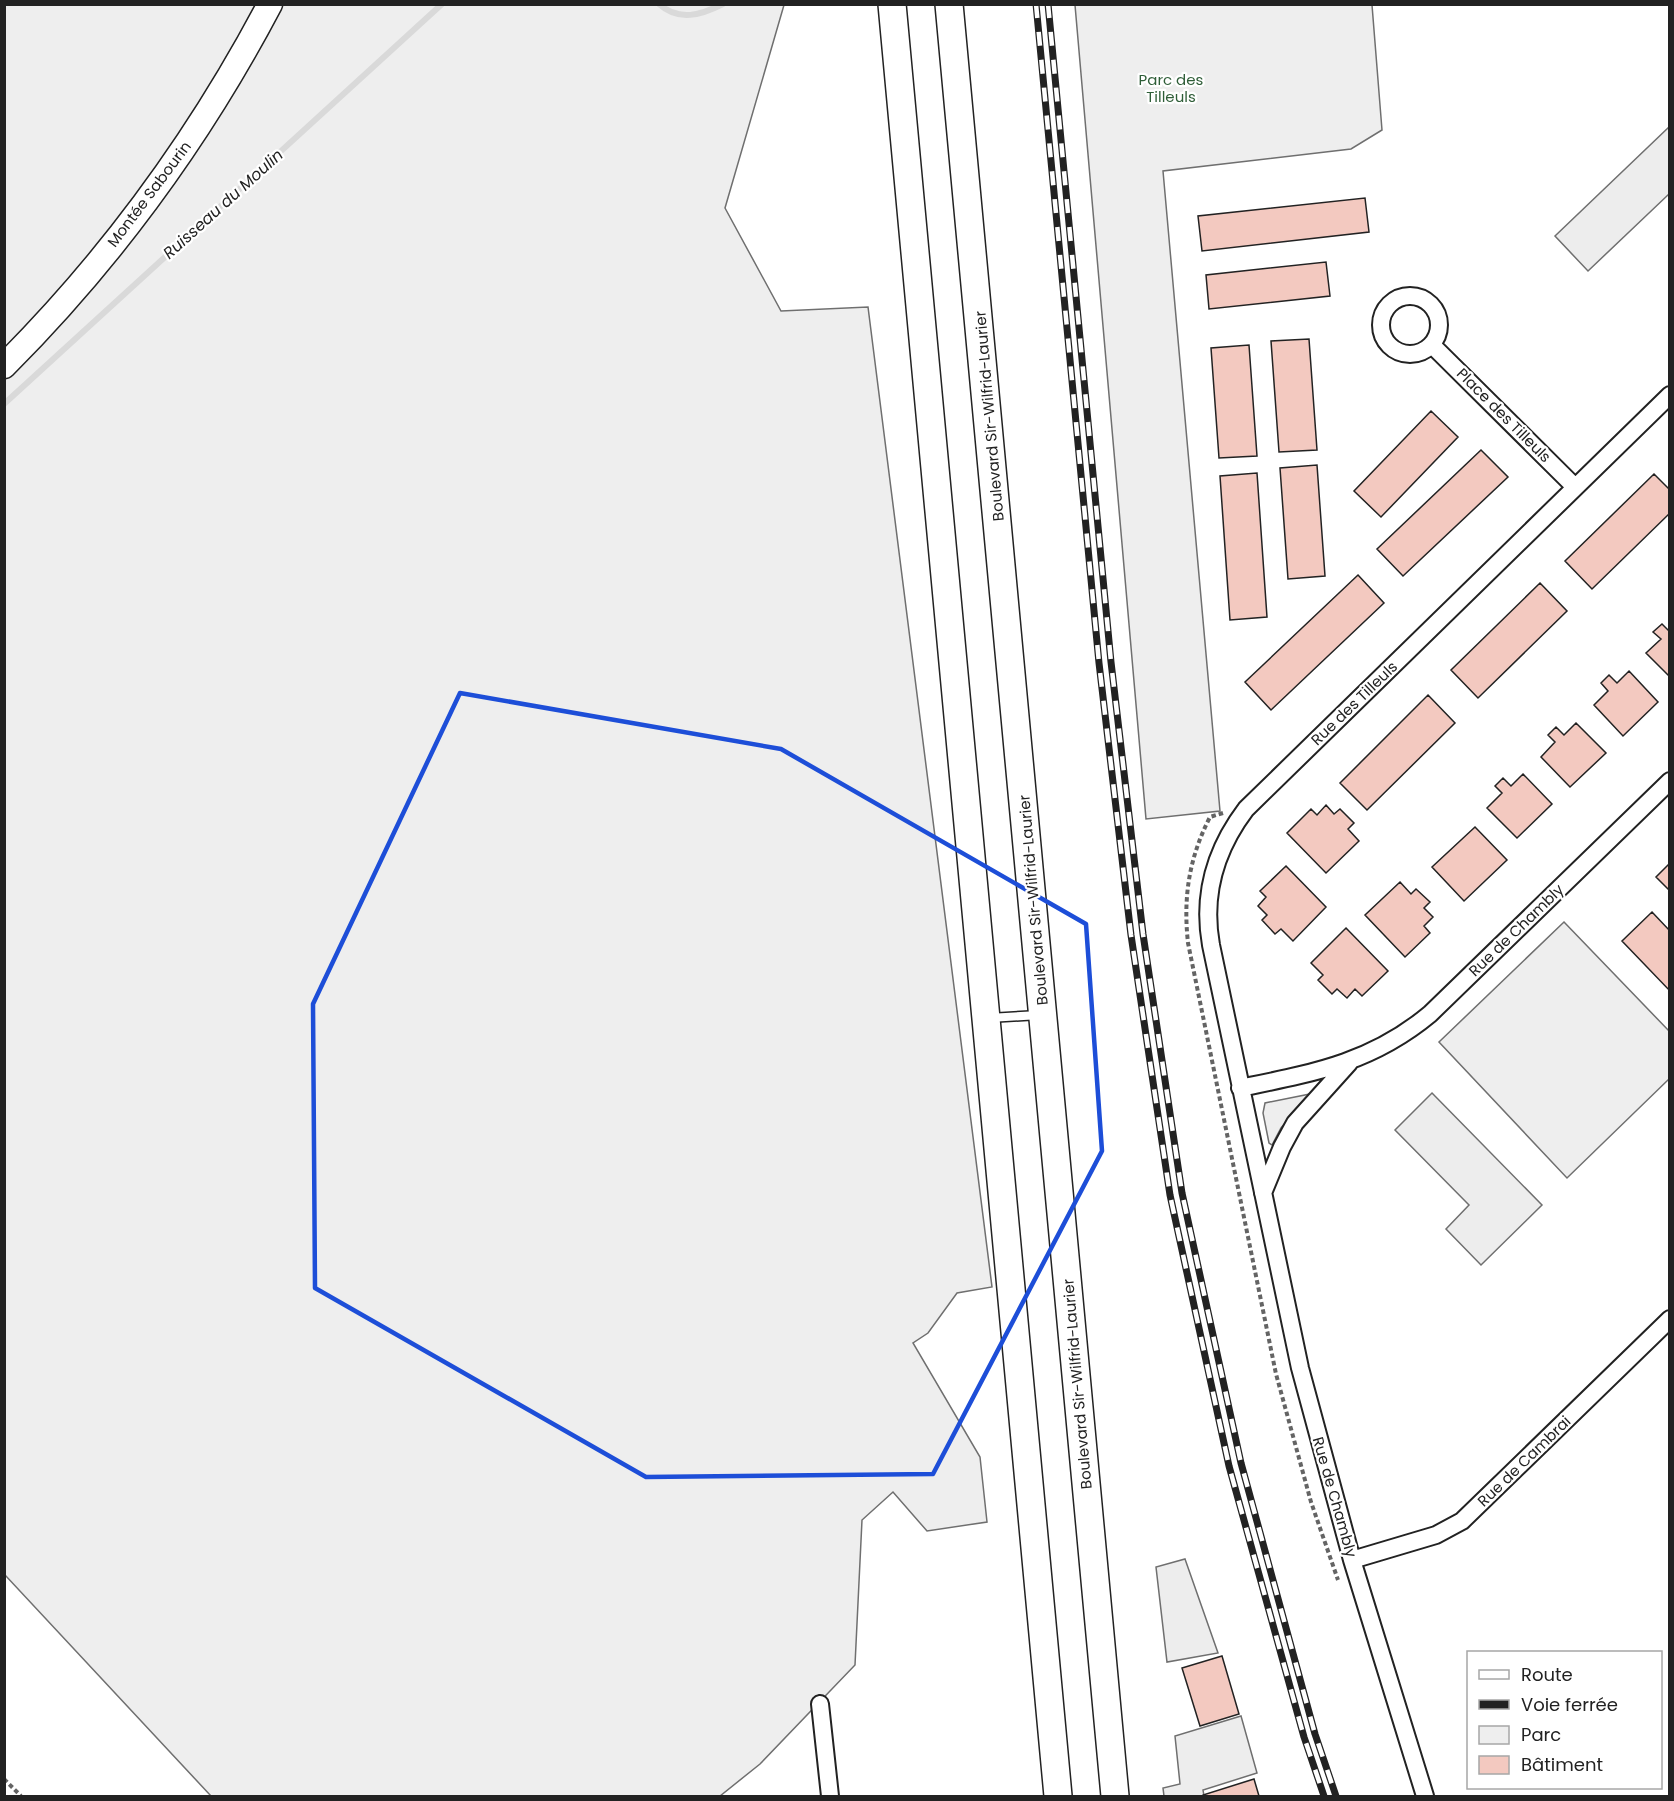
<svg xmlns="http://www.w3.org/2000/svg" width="1674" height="1801" font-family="Poppins,sans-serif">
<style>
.green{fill:#eee;stroke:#6f6f6f;stroke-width:1.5}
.parking{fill:#ededed;stroke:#6f6f6f;stroke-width:1.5}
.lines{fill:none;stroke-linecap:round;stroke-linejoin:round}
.stream{stroke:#d9d9d9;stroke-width:6}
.building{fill:#f3c9c0;stroke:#222;stroke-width:1.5}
.lane-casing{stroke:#222;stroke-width:11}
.street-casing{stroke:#222;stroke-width:20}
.secondary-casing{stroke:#222;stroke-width:27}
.primary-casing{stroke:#222;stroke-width:30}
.path{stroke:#646464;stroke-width:4;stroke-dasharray:4.5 3;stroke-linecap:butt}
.lane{stroke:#fff;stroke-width:8}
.street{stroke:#fff;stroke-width:16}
.secondary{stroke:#fff;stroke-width:24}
.primary{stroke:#fff;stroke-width:27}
.rail-casing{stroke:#222;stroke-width:7}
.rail{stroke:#fff;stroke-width:4.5;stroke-dasharray:14;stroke-linecap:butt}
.marked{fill:none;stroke:#1d4ed8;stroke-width:4.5;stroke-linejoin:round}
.labels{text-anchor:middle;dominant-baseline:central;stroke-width:4.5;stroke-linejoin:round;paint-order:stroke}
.park-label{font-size:15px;fill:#2f5e38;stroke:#fff}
.street-label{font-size:15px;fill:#222;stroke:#fff}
.water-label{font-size:16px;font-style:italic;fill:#222;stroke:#fff}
</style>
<rect width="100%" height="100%" fill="#fff"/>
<path class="green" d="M4 5H784L725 208 781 311 868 307 992 1287 957 1293 928 1333 913 1343 980 1457 987 1522 927 1531 893 1492 862 1520 855 1665 760 1764 720 1796H211L5 1575Z
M1075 5H1372L1382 130 1351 149 1163 171 1220 811 1146 819Z
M1564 922 1670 1032 1669 1079 1567 1178 1439 1042Z
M1310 1094 1281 1128 1272 1145 1269 1143 1263 1113 1265 1103Z"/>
<path class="parking" d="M1669 127V194L1588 271 1555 236Z
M1432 1093 1542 1205 1481 1265 1446 1229 1469 1205 1395 1130Z
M1185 1559 1218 1653 1167 1662 1156 1567Z
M1241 1716 1257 1773 1203 1790 1204 1796H1164L1163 1788 1180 1784 1175 1736Z"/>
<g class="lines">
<path class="stream" d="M659 4C679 22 701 15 723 4
M4 404 442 4"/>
</g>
<path class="building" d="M1365 198 1369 232 1202 251 1198 216Z
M1326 262 1330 296 1209 309 1206 275Z
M1309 339 1317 450 1279 452 1271 341Z
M1249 345 1257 456 1219 458 1211 348Z
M1431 411 1458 437 1381 517 1354 491Z
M1481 450 1508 477 1403 576 1377 549Z
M1317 465 1325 576 1288 579 1280 468Z
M1257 473 1267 617 1230 620 1220 476Z
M1654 474 1670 490V513L1592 589 1565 561Z
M1358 575 1384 603 1271 710 1245 682Z
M1540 583 1567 611 1478 698 1451 670Z
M1662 624 1670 632V677L1646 653 1661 639 1653 632Z
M1629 671 1658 702 1623 736 1594 705 1608 691 1601 683 1609 675 1617 683Z
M1428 695 1455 723 1367 810 1340 783Z
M1576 723 1606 753 1570 787 1541 757 1555 742 1548 735 1556 727 1564 735Z
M1523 774 1552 804 1517 838 1487 808 1502 793 1495 786 1503 778 1511 786Z
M1326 805 1334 814 1340 809 1354 823 1348 829 1359 841 1326 873 1287 833 1311 809 1317 815Z
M1475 827 1507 860 1464 901 1432 867Z
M1670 863V891L1656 877Z
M1286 866 1326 907 1293 941 1281 929 1275 934 1262 920 1267 915 1258 906 1266 897 1260 891Z
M1400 882 1411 894 1416 889 1430 902 1424 908 1433 917 1424 926 1430 933 1405 957 1365 915Z
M1652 912 1670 931V991L1622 941Z
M1346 928 1388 971 1362 996 1355 989 1347 998 1337 989 1332 994 1318 980 1323 975 1311 963Z
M1222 1656 1239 1714 1200 1726 1182 1668Z
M1254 1779 1259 1796H1203V1795Z"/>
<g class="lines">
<g class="lane-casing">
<path id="lane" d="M989 1018 1039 1015"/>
</g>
<g class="street-casing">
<path id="street" d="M1381 325a29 29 0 1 1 58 0a29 29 0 1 1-58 0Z
M1432 345 1575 487
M1240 1088C1313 1073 1371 1063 1430 1014L1670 781
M1263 1193 1282 1147 1295 1123 1349 1063
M1352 1560 1436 1535 1462 1521 1670 1319
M820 1704 830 1796
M1425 1796 1352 1560 1300 1368 1211 945C1202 895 1215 850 1246 809L1670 395"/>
</g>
<g class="secondary-casing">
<path id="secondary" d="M4 366C110 260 200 137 270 4"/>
</g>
<g class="primary-casing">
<path id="primary" d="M892 4 1058 1796
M949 4 1115 1796"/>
</g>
<path class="path" d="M1223 813 1210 817C1189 858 1183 897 1188 943L1276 1374 1311 1502 1338 1580
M4 1779 21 1796"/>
<use href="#lane" class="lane"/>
<use href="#street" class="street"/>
<use href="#secondary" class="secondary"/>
<use href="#primary" class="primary"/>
<g class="rail-casing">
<path id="rail" d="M1036 4 1099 663 1131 935 1170 1195 1229 1466 1304 1737 1324 1796
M1048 4 1111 662 1143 934 1182 1193 1241 1463 1315 1734 1336 1796"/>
</g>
<use href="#rail" class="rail"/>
</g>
<path class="marked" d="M460 693 781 749 1086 924 1102 1151 933 1474 646 1477 315 1288 313 1004Z"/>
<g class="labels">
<g class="park-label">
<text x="1171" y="79">Parc des<tspan x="1171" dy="17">Tilleuls</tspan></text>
</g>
<g class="street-label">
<text transform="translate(149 194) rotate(-53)">Montée Sabourin</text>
<text transform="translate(1504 415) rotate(45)">Place des Tilleuls</text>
<text transform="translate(989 416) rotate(-95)">Boulevard Sir-Wilfrid-Laurier</text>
<text transform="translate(1354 703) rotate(-44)">Rue des Tilleuls</text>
<text transform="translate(1033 900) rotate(-95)">Boulevard Sir-Wilfrid-Laurier</text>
<text transform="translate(1516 930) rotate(-44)">Rue de Chambly</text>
<text transform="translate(1077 1384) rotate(-95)">Boulevard Sir-Wilfrid-Laurier</text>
<text transform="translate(1524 1461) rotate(-44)">Rue de Cambrai</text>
<text transform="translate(1335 1497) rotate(74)">Rue de Chambly</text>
</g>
<g class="water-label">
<text transform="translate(223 204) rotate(-42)">Ruisseau du Moulin</text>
</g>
</g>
<rect width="1674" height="1801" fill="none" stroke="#222222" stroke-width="12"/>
<rect x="1467" y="1651" width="195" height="138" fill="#ffffff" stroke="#a7a7a7" stroke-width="1.5"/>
<rect x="1479" y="1670" width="30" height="9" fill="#ffffff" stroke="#a7a7a7" stroke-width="1.5"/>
<text x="1521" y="1681" font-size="18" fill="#222222">Route</text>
<rect x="1479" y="1700" width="30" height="9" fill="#222222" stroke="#a7a7a7" stroke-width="1.5"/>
<text x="1521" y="1711" font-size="18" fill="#222222">Voie ferrée</text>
<rect x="1479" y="1726" width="30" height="18" fill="#eeeeee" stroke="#a7a7a7" stroke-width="1.5"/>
<text x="1521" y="1741" font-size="18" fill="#222222">Parc</text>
<rect x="1479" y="1756" width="30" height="18" fill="#f3c9c0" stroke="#a7a7a7" stroke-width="1.5"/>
<text x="1521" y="1771" font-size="18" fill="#222222">Bâtiment</text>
</svg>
